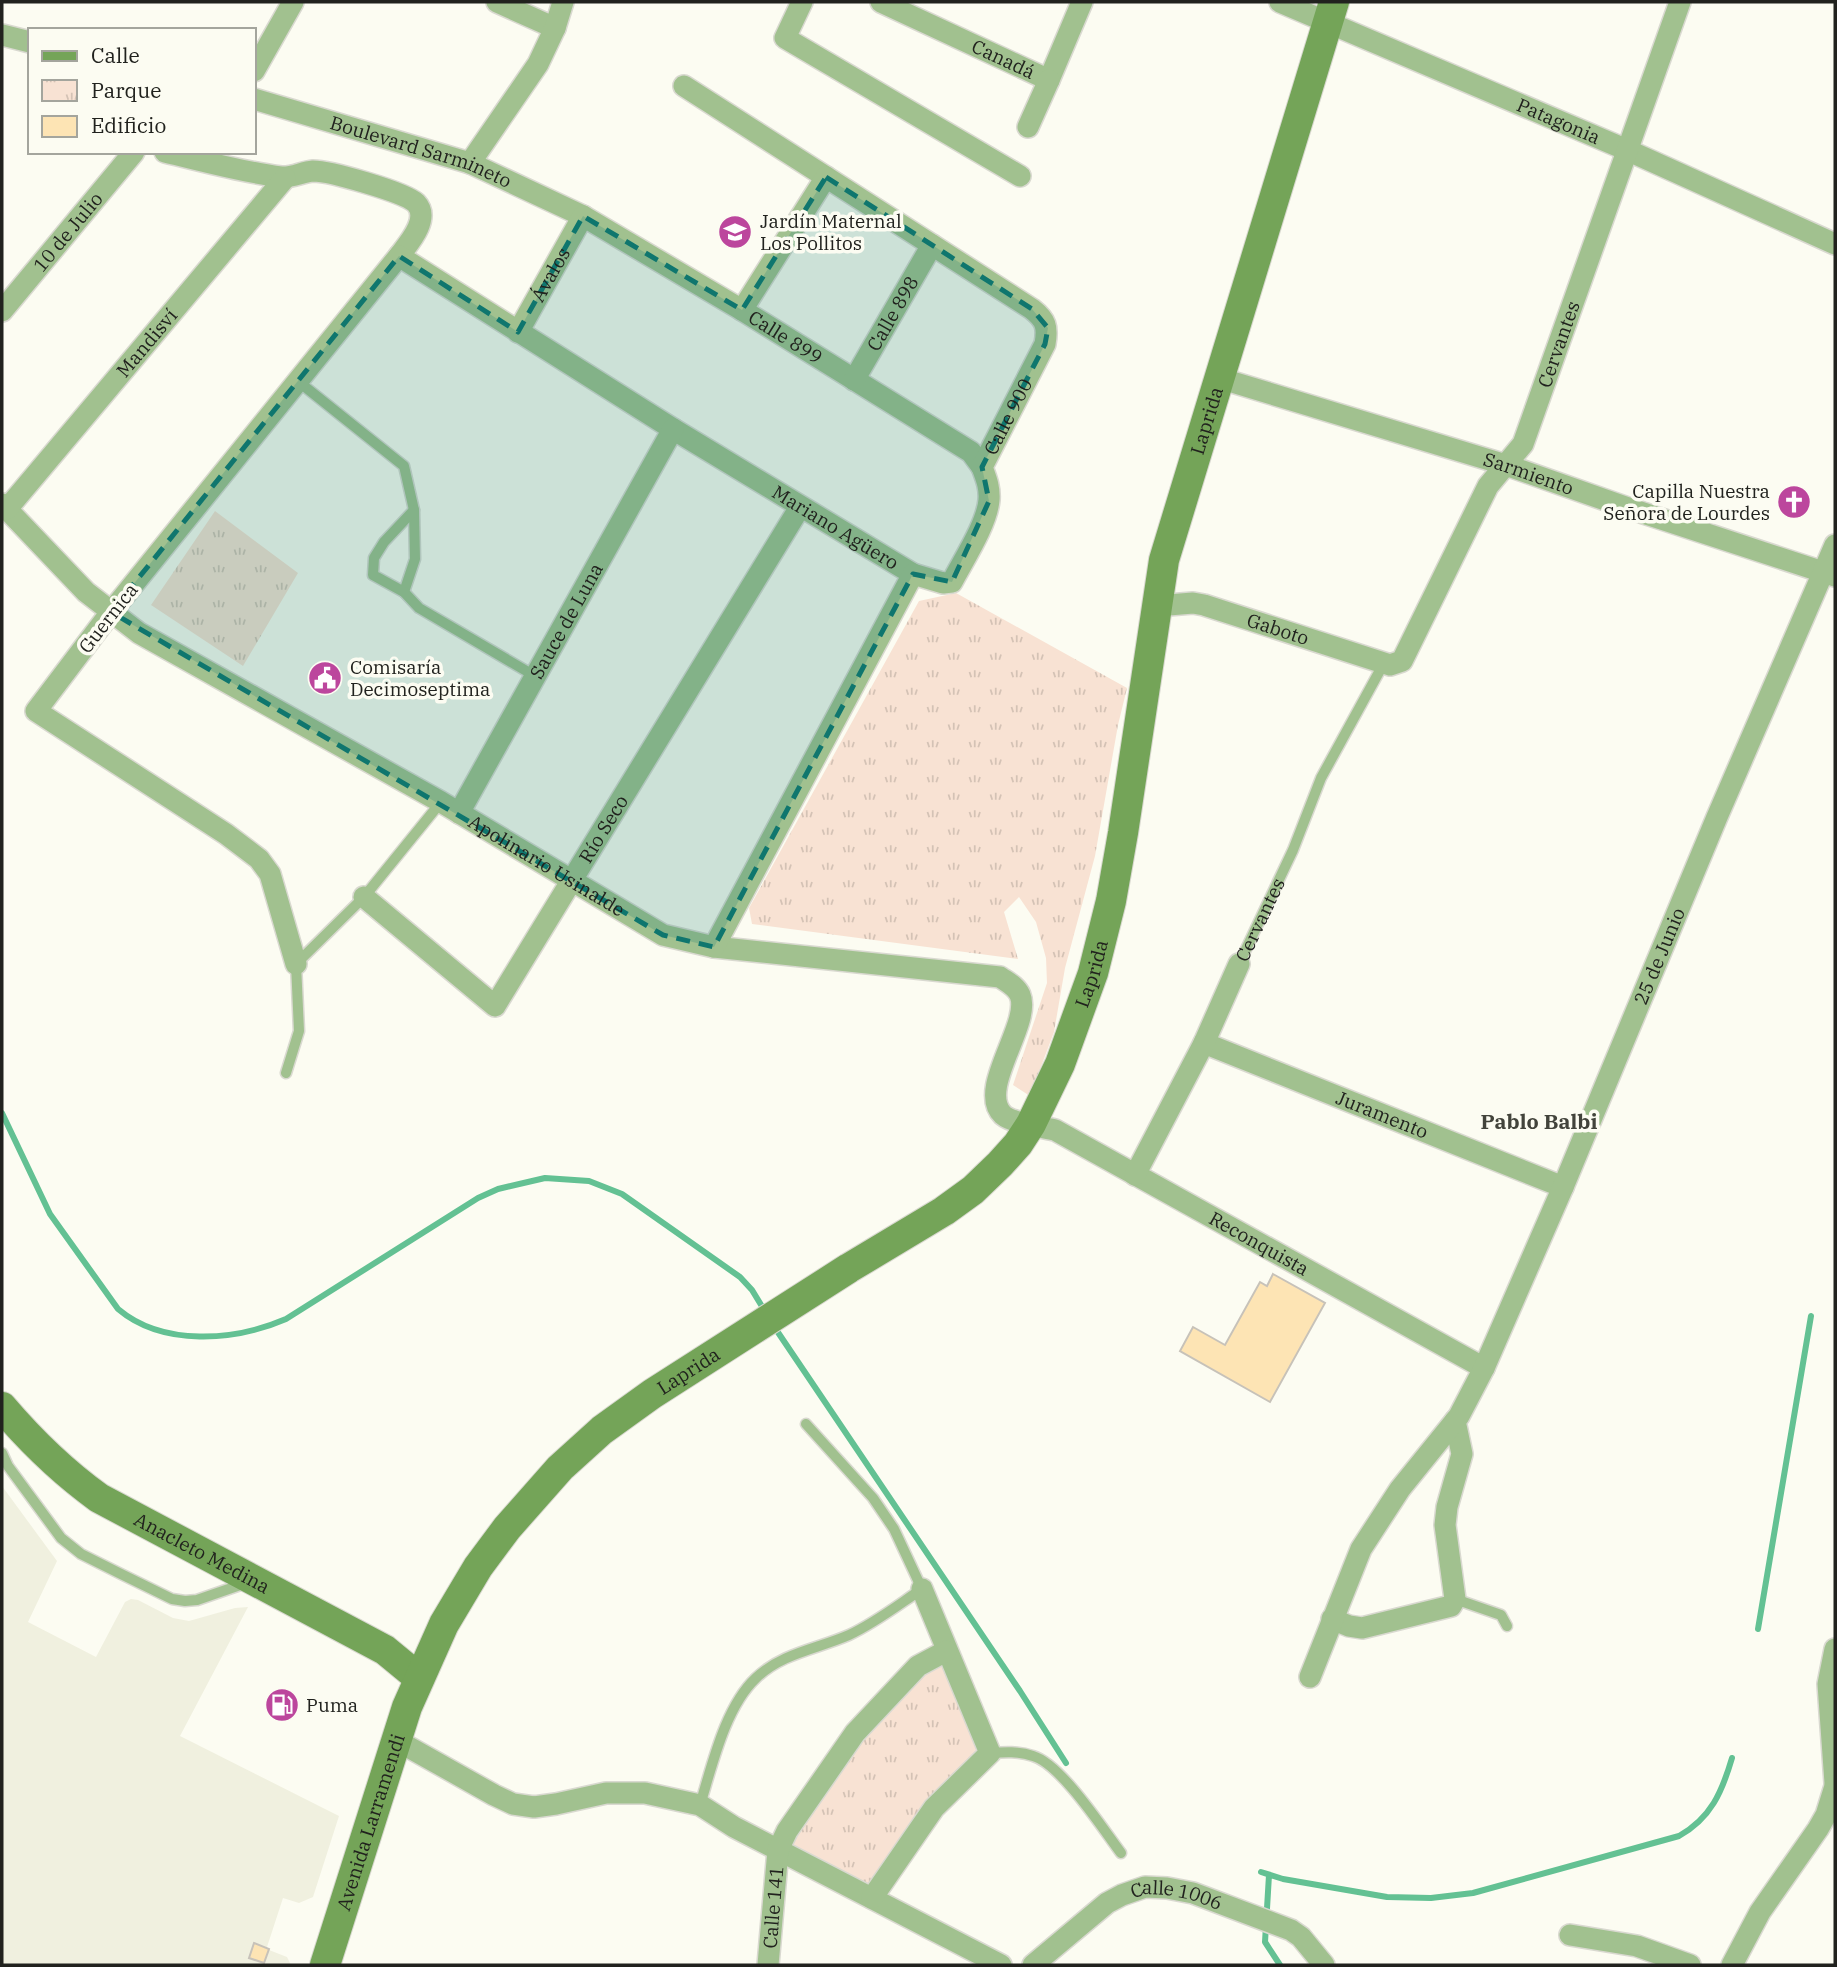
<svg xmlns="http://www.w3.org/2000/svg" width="1837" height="1967" font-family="'IBM Plex Serif',serif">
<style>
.built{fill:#f0f0df}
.park{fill:url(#park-tufts)}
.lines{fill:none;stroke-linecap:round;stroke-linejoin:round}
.stream{stroke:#63c193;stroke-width:6}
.building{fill:#fde4b4;stroke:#c7c2b9;stroke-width:2}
.lane-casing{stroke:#d9d9d0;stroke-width:13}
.street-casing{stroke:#d9d9d0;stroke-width:24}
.secondary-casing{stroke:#d9d9d0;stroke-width:32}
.lane{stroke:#a1c18f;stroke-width:10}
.street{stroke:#a1c18f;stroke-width:21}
.secondary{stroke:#74a458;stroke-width:30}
.marked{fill:#0f766e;fill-opacity:0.2;stroke:#0f766e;stroke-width:5;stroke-dasharray:14 9;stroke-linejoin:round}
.labels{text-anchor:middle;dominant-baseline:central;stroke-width:7;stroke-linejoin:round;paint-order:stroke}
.street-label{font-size:19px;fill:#21221e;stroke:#fcfcf2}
.poi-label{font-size:19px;fill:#21221e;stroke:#fcfcf2;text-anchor:start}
.neighbourhood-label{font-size:21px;font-weight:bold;fill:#42433b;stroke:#fcfcf2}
</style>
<defs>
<pattern id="park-tufts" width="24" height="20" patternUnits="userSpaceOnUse" patternTransform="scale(1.75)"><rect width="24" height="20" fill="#f8e2d3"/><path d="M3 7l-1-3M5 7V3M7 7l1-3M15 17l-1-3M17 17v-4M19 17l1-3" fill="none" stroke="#d4c2b5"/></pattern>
</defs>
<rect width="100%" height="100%" fill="#fcfcf2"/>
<path class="built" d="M2 1486 57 1561 28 1622 96 1657 125 1602 131 1599 138 1600 173 1618 189 1621 235 1608 248 1607 180 1736 339 1816 313 1897 299 1903 283 1898 267 1947 269 1950 287 1957 291 1965H2Z"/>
<path class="park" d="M215 511 298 573 243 666 151 605Z
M956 593 1127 688 1118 725 1095 856 1065 968 1054 1032 1030 1096 1013 1085 1047 983 1046 958 1036 922 1019 897 1004 912 1018 959 752 924 749 908 919 601Z
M936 1663 944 1664 980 1745 977 1754 870 1884 866 1885 794 1854 790 1842 869 1730Z"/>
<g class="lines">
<path class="stream" d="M2 1113 50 1214 118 1309C163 1347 235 1341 286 1319L478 1198 498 1189 545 1178 589 1181 622 1194 740 1277 752 1290 766 1313
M773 1325 1020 1691 1066 1763
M1758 1629 1811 1316
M1261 1872 1283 1879 1387 1897 1431 1898 1473 1893 1679 1836C1711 1818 1722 1792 1732 1758
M1269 1875 1265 1942 1280 1965"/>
</g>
<path class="building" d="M1273 1274 1325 1303 1270 1402 1180 1351 1193 1327 1225 1345 1260 1282 1267 1286Z
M254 1943 269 1949 264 1963 249 1958Z"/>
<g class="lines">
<g class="lane-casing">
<g id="lane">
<path d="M299 382 404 466 414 510 415 559 404 592"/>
<path d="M414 510 384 542 374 558 373 575 404 592 419 608 535 676"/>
<path id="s1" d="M1239 964 1293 850 1321 778 1384 663"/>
<path d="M286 1073 299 1031 296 964 364 897 441 802"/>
<path d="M2 1453 8 1466 61 1538 81 1554 121 1574 172 1599 185 1601 197 1600 246 1583"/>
<path d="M1455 1599 1501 1615 1507 1626"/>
<path d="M990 1753C1004 1752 1019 1751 1033 1756 1061 1764 1103 1829 1121 1853"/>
<path d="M700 1805C712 1766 725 1707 756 1678 782 1653 817 1649 849 1635 875 1623 898 1605 922 1589L894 1529 873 1498 806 1424"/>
</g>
</g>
<g class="street-casing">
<g id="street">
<path d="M497 2 555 28"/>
<path d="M802 2 785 38 1020 176"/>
<path id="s2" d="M881 2 1049 80 1082 2"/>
<path id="s3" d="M1280 2 1627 150 1835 244"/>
<path d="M2 35 30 42"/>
<path d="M254 71 293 2"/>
<path id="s4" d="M254 99 470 163 583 216 742 310 971 452 982 467"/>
<path d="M1028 127 1049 80"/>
<path d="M165 152C203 161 242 172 281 177 292 178 302 172 313 171 330 171 404 192 416 203 431 219 408 244 399 256L111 612 36 711 226 834 259 859 270 874 296 964"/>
<path d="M470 163 538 64 555 28 563 2"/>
<path id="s5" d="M399 256 673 429 913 574 943 583 952 582C964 559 987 524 989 500 990 487 986 478 982 467L1045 344C1048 327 1046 320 1032 309L684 86"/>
<path d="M742 310 826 177"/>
<path id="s6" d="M2 311 134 152"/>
<path id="s7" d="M518 332 583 216"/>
<path id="s8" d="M1219 378 1506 465 1628 508 1835 576"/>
<path id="s9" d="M854 380 932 245"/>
<path id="s10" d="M2 504 86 592 139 633 441 802 663 935 714 947 1000 977C1007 982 1016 986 1020 995 1032 1024 976 1089 1003 1115 1012 1123 1042 1127 1055 1130L1484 1368"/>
<path id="s11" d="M7 509 285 178"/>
<path id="s12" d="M1156 606 1193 603 1204 605 1390 665 1402 661 1488 486 1523 444 1680 2"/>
<path id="s13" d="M459 813 673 429"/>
<path id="s14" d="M364 897 495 1006 800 507"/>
<path d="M714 947 913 574"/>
<path id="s15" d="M1204 1043 1563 1187"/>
<path d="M1135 1175 1204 1043 1239 964"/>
<path d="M1332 1619 1349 1626 1362 1628 1451 1606 1455 1599 1445 1525 1447 1507 1462 1454 1455 1421"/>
<path d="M1835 1649 1828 1684 1835 1783"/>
<path id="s16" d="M1310 1677 1361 1549 1400 1489 1459 1416 1484 1368 1563 1187 1717 817 1835 545"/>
<path d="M396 1740 494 1795 513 1804 534 1807 556 1804 606 1793H645L700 1805 734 1827 1001 1965"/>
<path d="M872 1898 934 1808 990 1753 922 1589"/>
<path d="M1570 1935 1637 1946 1690 1965"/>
<path id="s17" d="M768 1965 778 1850 787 1831 855 1733 918 1666 946 1651"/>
<path id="s18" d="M1033 1965 1107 1903 1122 1895 1145 1887 1167 1888 1193 1893 1291 1930 1301 1937 1324 1965"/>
<path d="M1732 1965 1760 1912 1818 1829 1826 1815 1835 1786"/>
</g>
</g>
<g class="secondary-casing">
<g id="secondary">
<path id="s19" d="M2 1407C31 1441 63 1472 99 1498L385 1650 419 1678"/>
<path id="s20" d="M325 1965 407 1707 444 1624 478 1567 507 1528 560 1468 602 1430 652 1394 849 1268 944 1211 973 1190 1000 1164 1018 1144 1031 1124 1060 1064 1093 973 1111 901 1123 833 1164 560 1334 2"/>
</g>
</g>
<use href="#lane" class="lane"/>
<use href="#street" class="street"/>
<use href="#secondary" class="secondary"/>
</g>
<path class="marked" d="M826 177 1032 309 1048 328 1045 344 982 467 989 501 952 582 913 574 714 947 663 935 111 612 399 256 518 332 583 216 742 310Z"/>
<defs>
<g id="school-disc" transform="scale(1.75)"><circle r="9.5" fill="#bc469d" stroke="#fcfcf2"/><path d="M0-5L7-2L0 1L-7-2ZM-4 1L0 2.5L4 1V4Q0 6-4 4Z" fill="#fff"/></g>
<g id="church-disc" transform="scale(1.75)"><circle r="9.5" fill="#bc469d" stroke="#fcfcf2"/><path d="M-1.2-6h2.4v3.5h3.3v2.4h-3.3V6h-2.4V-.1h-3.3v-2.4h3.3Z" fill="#fff"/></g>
<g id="civic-disc" transform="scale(1.75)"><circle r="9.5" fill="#bc469d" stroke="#fcfcf2"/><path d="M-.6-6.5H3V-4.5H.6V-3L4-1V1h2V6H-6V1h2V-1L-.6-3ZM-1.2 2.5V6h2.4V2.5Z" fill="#fff"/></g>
<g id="fuel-disc" transform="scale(1.75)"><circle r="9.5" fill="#bc469d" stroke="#fcfcf2"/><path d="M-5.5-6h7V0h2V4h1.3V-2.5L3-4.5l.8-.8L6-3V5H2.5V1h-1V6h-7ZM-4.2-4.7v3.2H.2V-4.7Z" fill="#fff"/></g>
</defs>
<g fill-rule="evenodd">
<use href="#school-disc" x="735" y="232"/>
<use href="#church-disc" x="1794" y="502"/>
<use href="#civic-disc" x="325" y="678"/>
<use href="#fuel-disc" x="282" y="1705"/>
</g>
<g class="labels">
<g class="street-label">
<text stroke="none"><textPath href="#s2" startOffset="135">Canadá</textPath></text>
<text stroke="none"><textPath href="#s3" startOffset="303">Patagonia</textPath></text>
<text stroke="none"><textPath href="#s4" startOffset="175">Boulevard Sarmineto</textPath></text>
<text stroke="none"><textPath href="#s6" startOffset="103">10 de Julio</textPath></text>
<text stroke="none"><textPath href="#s7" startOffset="66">Ávalos</textPath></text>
<text stroke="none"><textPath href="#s9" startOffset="77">Calle 898</textPath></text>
<text stroke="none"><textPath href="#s4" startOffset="586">Calle 899</textPath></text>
<text stroke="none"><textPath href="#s11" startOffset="217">Mandisví</textPath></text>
<text stroke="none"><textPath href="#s12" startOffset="612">Cervantes</textPath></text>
<text stroke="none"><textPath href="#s5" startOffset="826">Calle 900</textPath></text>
<text stroke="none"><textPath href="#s20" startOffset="1872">Laprida</textPath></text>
<text stroke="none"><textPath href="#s8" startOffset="324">Sarmiento</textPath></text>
<text stroke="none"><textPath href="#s5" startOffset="514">Mariano Agüero</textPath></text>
<text transform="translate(108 618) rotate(-52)">Guernica</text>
<text stroke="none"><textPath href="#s13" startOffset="220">Sauce de Luna</textPath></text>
<text stroke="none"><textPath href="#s12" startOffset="126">Gaboto</textPath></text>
<text stroke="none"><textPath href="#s14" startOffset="378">Río Seco</textPath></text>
<text stroke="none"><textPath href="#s10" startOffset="658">Apolinario Usinalde</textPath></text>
<text stroke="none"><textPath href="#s1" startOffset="49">Cervantes</textPath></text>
<text stroke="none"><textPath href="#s16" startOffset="805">25 de Junio</textPath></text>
<text stroke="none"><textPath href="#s20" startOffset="1306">Laprida</textPath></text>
<text stroke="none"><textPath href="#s15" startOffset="192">Juramento</textPath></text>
<text stroke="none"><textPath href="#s10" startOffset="1575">Reconquista</textPath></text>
<text stroke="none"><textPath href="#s20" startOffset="718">Laprida</textPath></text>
<text stroke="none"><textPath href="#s19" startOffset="250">Anacleto Medina</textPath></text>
<text stroke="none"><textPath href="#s20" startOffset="150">Avenida Larramendi</textPath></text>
<text stroke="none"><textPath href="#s18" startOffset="170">Calle 1006</textPath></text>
<text stroke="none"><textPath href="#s17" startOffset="58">Calle 141</textPath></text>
</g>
<g class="poi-label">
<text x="760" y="221">Jardín Maternal<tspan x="760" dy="22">Los Pollitos</tspan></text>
<text x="1770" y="491" text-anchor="end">Capilla Nuestra<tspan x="1770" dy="22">Señora de Lourdes</tspan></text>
<text x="350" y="667">Comisaría<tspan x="350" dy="22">Decimoseptima</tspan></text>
<text x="306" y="1705">Puma</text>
</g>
<g class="neighbourhood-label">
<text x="1539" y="1121">Pablo Balbi</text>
</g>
</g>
<rect width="1837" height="1967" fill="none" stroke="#21221e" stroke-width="7"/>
<rect x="28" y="28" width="228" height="126" fill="#fcfcf2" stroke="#a4a59d" stroke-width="2"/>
<rect x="42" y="51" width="35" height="10" fill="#74a458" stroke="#a4a59d" stroke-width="2"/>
<text x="91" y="63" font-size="21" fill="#21221e">Calle</text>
<rect x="42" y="80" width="35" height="21" fill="url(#park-tufts)" stroke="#a4a59d" stroke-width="2"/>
<text x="91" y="98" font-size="21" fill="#21221e">Parque</text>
<rect x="42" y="116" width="35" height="21" fill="#fde4b4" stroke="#a4a59d" stroke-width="2"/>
<text x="91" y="133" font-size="21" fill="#21221e">Edificio</text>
</svg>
